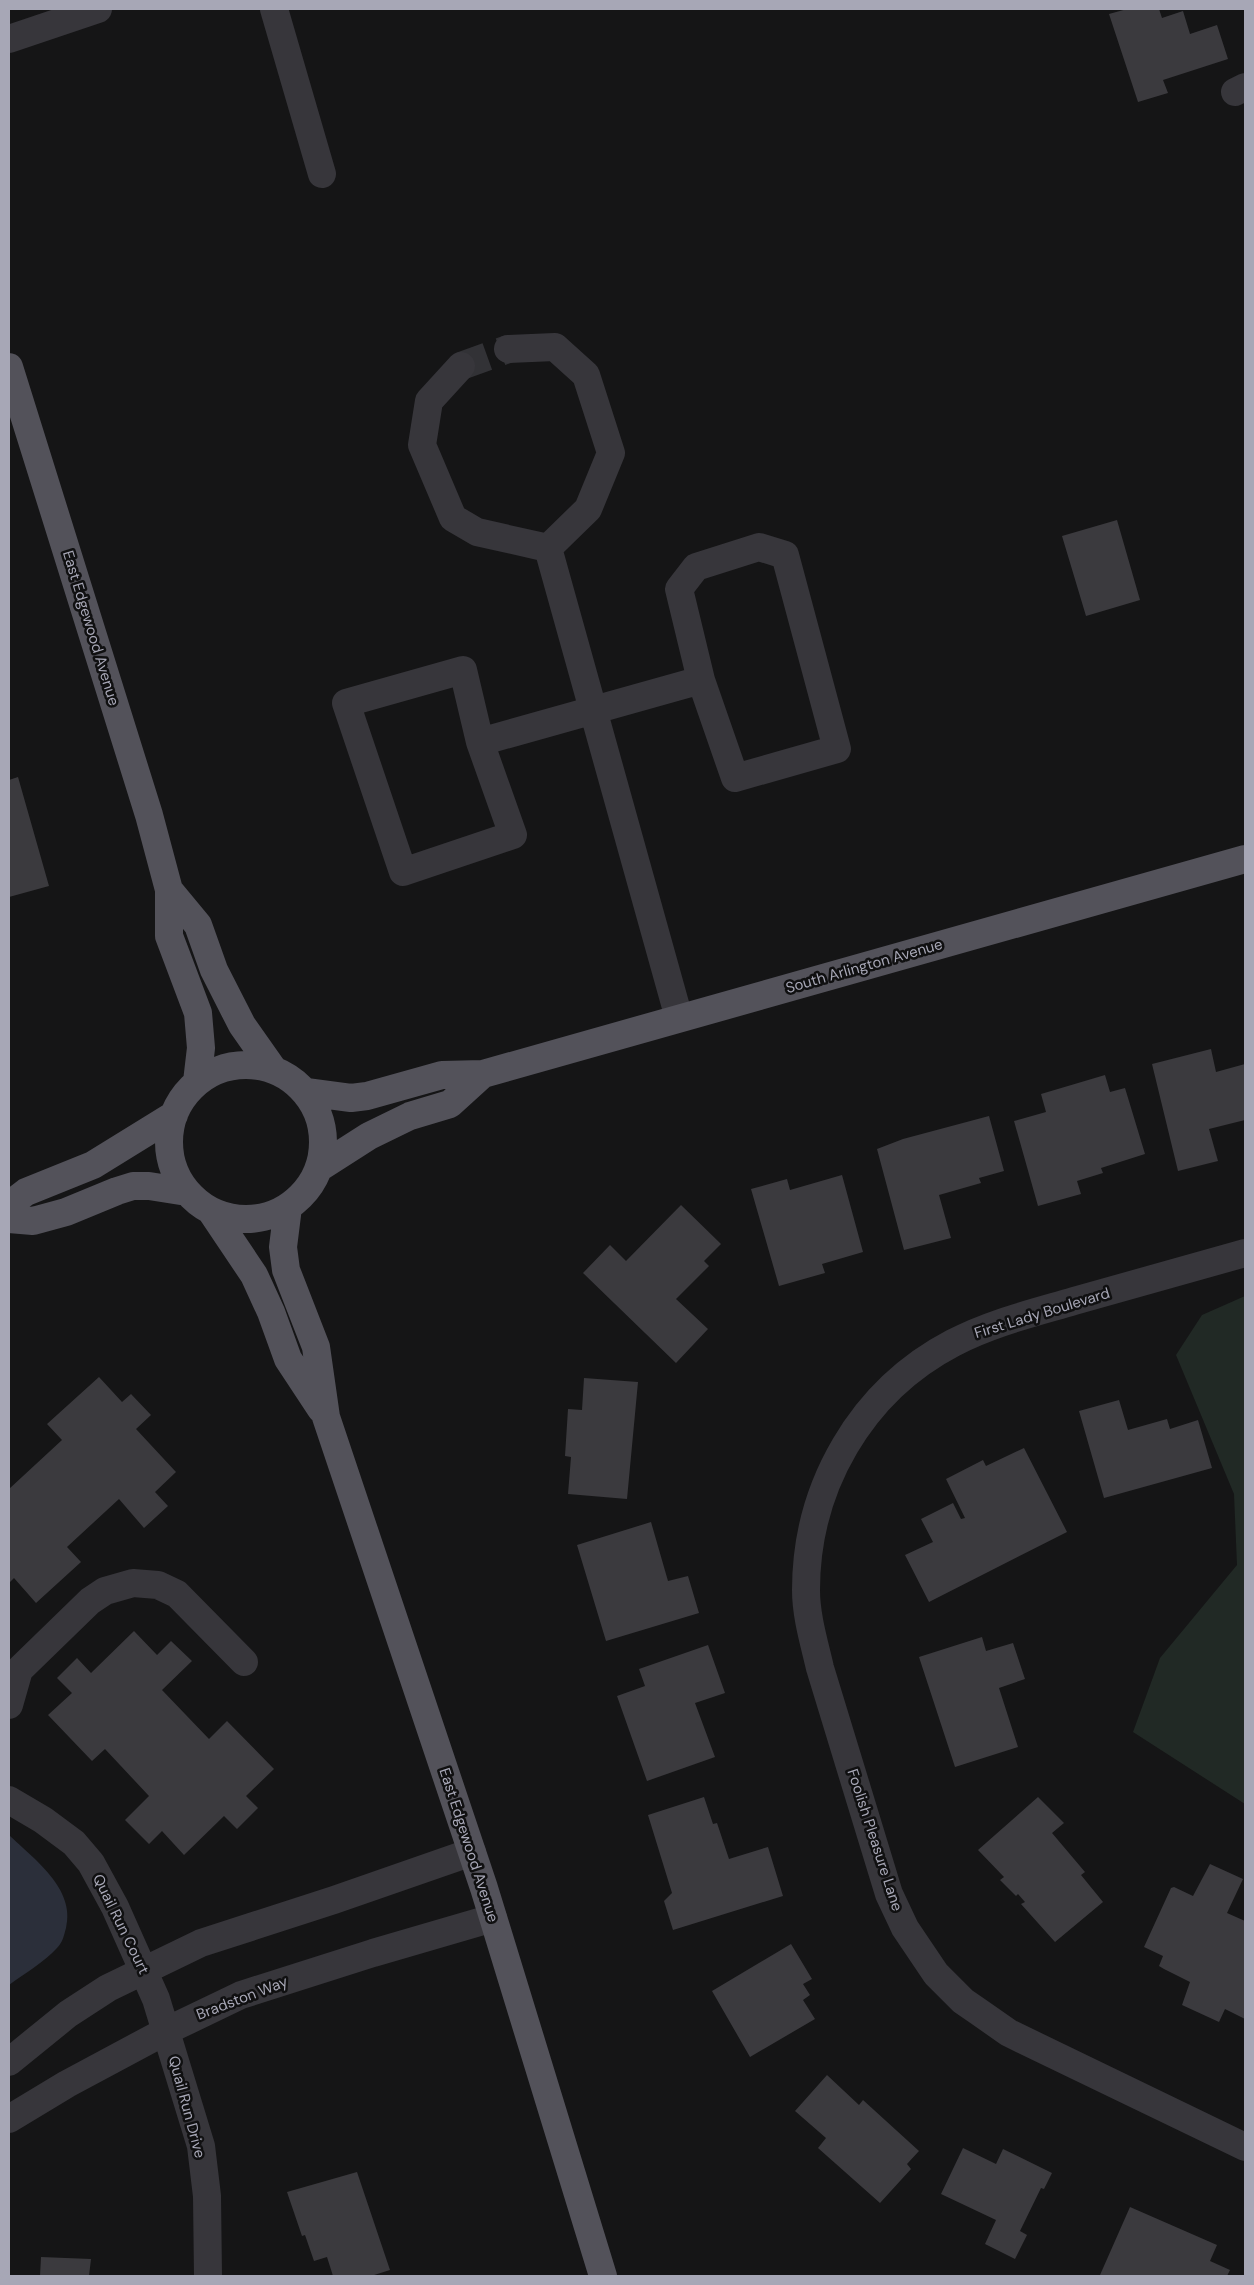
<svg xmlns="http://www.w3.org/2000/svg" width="1254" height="2285" font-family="'DM Sans',sans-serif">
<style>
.green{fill:#212925}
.water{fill:#2b2f3a}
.building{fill:#3b3a3e}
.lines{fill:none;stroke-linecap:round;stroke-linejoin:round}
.minor-tunnel{stroke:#323236;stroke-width:28;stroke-dasharray:28 14;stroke-linecap:butt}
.minor{stroke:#37363b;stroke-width:28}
.major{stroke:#53525a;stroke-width:28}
.labels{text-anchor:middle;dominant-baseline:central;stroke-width:5;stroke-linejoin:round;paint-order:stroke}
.street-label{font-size:15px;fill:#a7a7b6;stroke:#101011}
</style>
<rect width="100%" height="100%" fill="#151516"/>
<path class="green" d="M1245 1296V1804L1133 1732 1160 1658 1237 1565 1234 1494 1176 1355 1202 1315Z"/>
<path class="water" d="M9 1835C34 1859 76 1889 66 1928 64 1935 63 1942 57 1948 44 1962 24 1974 9 1985Z"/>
<path class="building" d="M1127 9H1159L1162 18 1183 11 1190 34 1217 25 1228 59 1163 80 1168 93 1138 102 1109 14Z
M1117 520 1140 600 1086 616 1062 536Z
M18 777 49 886 9 897V780Z
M1211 1049 1216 1072 1245 1064V1120L1209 1129 1218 1161 1178 1171 1152 1064Z
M1105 1075 1110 1092 1125 1088 1145 1154 1101 1168 1103 1173 1077 1181 1081 1194 1038 1206 1014 1121 1046 1112 1041 1094Z
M989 1116 1004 1171 979 1178 981 1183 939 1195 951 1238 904 1250 877 1149 903 1139Z
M842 1175 863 1252 822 1264 825 1273 779 1286 751 1189 787 1179 790 1190Z
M681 1205 721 1244 704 1261 709 1266 676 1299 708 1329 676 1363 583 1273 610 1245 626 1261Z
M99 1377 122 1402 131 1394 151 1415 136 1429 176 1472 155 1492 168 1506 144 1528 119 1499 67 1547 81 1562 36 1603 14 1578 9 1583V1489L62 1440 47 1424Z
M584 1378 638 1382 627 1499 568 1494 571 1457 565 1456 568 1409 582 1410Z
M1119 1400 1128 1430 1167 1419 1170 1429 1198 1420 1212 1468 1104 1498 1079 1411Z
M1024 1448 1067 1532 929 1602 905 1555 933 1542 921 1519 953 1503 961 1519 965 1518 946 1479 983 1460 986 1466Z
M651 1522 668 1581 688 1576 699 1613 606 1641 577 1545Z
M134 1631 157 1655 171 1641 192 1661 162 1690 209 1739 227 1721 274 1769 246 1796 258 1808 237 1829 224 1816 184 1855 162 1831 149 1844 125 1820 149 1796 105 1749 92 1761 48 1715 72 1693 57 1678 77 1658 91 1673Z
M982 1637 986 1651 1013 1643 1025 1679 999 1688 1018 1747 955 1767 919 1657Z
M708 1645 725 1693 695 1703 715 1757 647 1781 617 1696 645 1686 639 1669Z
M704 1797 713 1824 717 1823 729 1859 768 1847 783 1896 673 1930 664 1901 672 1893 648 1815Z
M1038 1797 1064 1823 1052 1833 1085 1872 1081 1875 1103 1902 1055 1942 1021 1904 1025 1902 1018 1894 1016 1896 1000 1880 1004 1877 978 1850Z
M1210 1864 1243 1879 1227 1913 1245 1921V2019L1225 2009 1219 2022 1182 2005 1190 1982 1164 1969 1159 1966 1163 1956 1144 1947 1171 1888 1174 1887 1193 1896Z
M791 1944 812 1979 803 1984 810 1995 803 2000 815 2019 750 2057 712 1991Z
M827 2075 859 2105 863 2100 919 2151 907 2164 911 2169 880 2203 818 2148 826 2138 795 2111Z
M963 2148 996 2164 1003 2149 1052 2173 1044 2189 1041 2188 1020 2231 1027 2235 1015 2259 985 2244 996 2220 941 2194Z
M357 2172 390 2270 371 2276H333L327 2257 314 2261 305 2235 302 2236 287 2192Z
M1130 2207 1217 2245 1210 2261 1230 2270 1227 2276 1100 2275Z
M41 2257 91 2259 89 2276H40Z"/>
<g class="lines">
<path class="minor-tunnel" d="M461 366 508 349"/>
<path class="minor" d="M274 9 322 174
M9 39 98 9
M1235 92 1245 87
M508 349 555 347 586 375 611 453 588 509 548 548
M461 366 429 401 422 445 453 518 477 532 548 548
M548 548 679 1018
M480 742 513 835 403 872 346 703 463 670 480 742 701 680 735 778 837 749 785 555 759 547 696 567 679 589 701 680
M1245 1253C1188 1269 1131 1285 1074 1301 1033 1313 991 1323 953 1343 861 1391 806 1487 806 1590 806 1616 814 1642 820 1668L889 1894 905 1928 936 1974 963 2001 979 2012 1009 2033 1245 2147
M9 1705 19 1670 90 1601 105 1591 133 1583 158 1585 177 1594 244 1662
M9 1800 43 1820 74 1843 91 1863 115 1907 156 1999 201 2146 207 2196 208 2276
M9 2062 68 2014 108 1988 201 1943 334 1900 472 1852
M9 2119 67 2084 166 2031 241 1995 373 1953 493 1918"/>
<path class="major" d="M9 367 149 815 169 890V936L198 1013 201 1048 197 1082
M169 890 198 925 214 970 242 1025 273 1069
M169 1142a77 77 0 1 1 154 0a77 77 0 1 1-154 0Z
M306 1092 351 1098 367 1096 442 1075 483 1074 1245 859
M319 1168 369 1136 410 1116 450 1104 483 1074
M9 1205 26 1192 93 1165 174 1115
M288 1207 283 1247 286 1270 316 1347 326 1417 484 1888 603 2276
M211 1211 254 1275 271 1312 288 1359 321 1409
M9 1219 33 1221 66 1212 117 1191 133 1186H149L187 1192"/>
</g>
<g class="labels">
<g class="street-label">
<text transform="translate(91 628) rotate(73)">East Edgewood Avenue</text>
<text transform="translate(864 966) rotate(-16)">South Arlington Avenue</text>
<text transform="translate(1042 1313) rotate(-17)">First Lady Boulevard</text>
<text transform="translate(875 1840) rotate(72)">Foolish Pleasure Lane</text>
<text transform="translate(469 1845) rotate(72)">East Edgewood Avenue</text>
<text transform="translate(121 1924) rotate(64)">Quail Run Court</text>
<text transform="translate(242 1998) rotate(-21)">Bradston Way</text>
<text transform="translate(187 2107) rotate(75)">Quail Run Drive</text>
</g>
</g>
<rect width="1254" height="2285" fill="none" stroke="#a7a7b6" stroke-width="20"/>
</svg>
